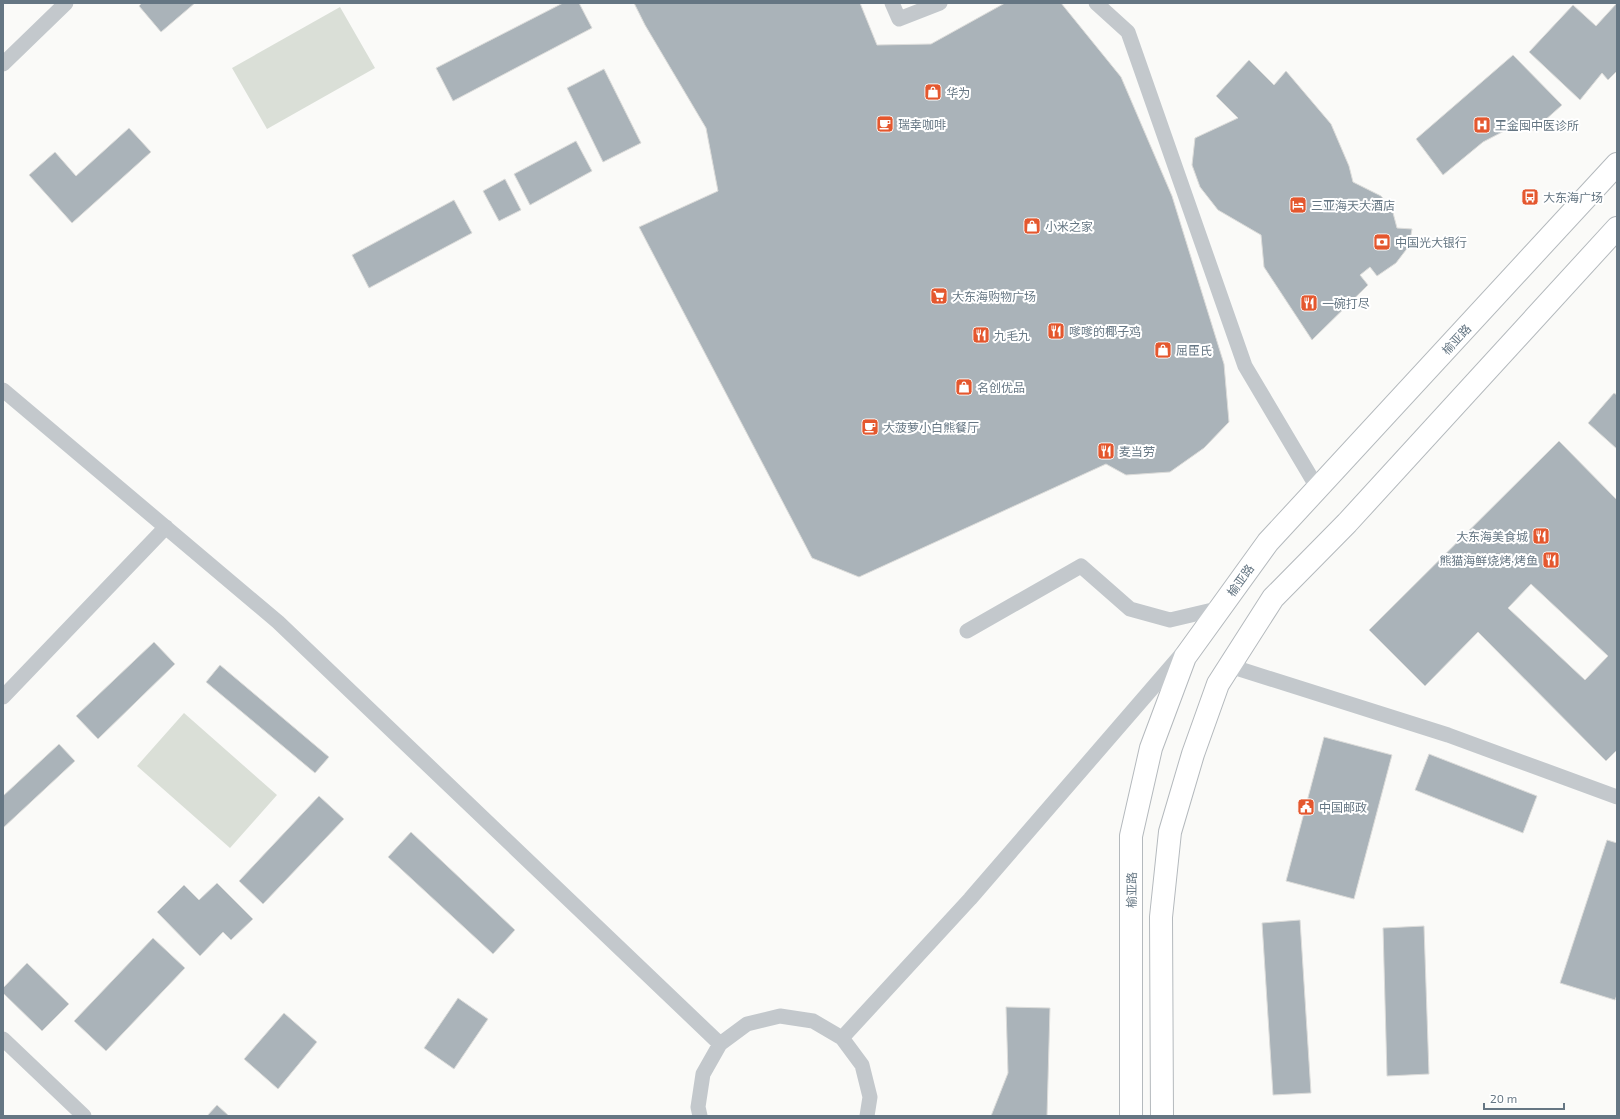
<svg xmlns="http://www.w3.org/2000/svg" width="1620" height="1119" font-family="'Exo 2','Noto Sans SC',sans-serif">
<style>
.green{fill:#dadfd7}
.building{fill:#aab3b9;stroke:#dcdcda;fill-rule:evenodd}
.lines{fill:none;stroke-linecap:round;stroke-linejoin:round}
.highway-casing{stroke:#b4b9bd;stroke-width:24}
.lane{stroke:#c3c8cc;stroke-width:15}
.highway{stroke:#fff;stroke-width:22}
.labels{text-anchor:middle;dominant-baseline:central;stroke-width:4;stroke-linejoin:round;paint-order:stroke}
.poi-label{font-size:12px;fill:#657683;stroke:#fff;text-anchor:start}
.street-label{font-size:12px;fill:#657683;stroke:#fff}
</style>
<rect width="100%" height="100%" fill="#fafaf8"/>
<path class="green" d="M340 7 375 68 267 129 232 68Z
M184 713 277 795 230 848 137 766Z"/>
<path class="building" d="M142 3H195L161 32 139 6Z
M563 3H579L592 28 453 101 436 68Z
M634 3H860L877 45 931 44 1005 3H1061L1121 77 1172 196 1224 364 1229 422 1204 448 1170 472 1126 475 1106 464 859 577 812 558 639 227 718 191 706 128 645 25Z
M1617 3V71L1608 80 1602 73 1580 100 1529 52 1573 5 1596 26Z
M1513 55 1562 105 1534 130 1508 129 1483 142 1443 175 1416 139Z
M1249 60 1274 85 1286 71 1331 124 1349 166 1353 182 1381 196 1392 209 1397 228 1412 229 1409 246 1396 263 1377 276 1370 267 1360 275 1368 285 1312 340 1264 267 1261 235 1218 210 1200 187 1192 165 1195 138 1238 118 1216 96Z
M604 69 641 143 603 162 567 88Z
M129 128 151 152 72 223 29 175 55 152 76 176Z
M576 141 592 171 530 205 514 174Z
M505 179 521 210 499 221 483 191Z
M454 200 472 233 369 288 352 255Z
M1614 393 1617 395V449L1588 423Z
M1559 441 1617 500V750L1606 761 1478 632 1425 686 1369 630ZM1531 584 1608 656 1585 680 1508 608Z
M154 642 175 664 98 739 76 716Z
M220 665 329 757 315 773 206 682Z
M1324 737 1392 755 1354 899 1286 881Z
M59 744 75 761 3 828V796Z
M1429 754 1537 796 1523 833 1415 790Z
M319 796 344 819 263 904 239 881Z
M411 832 515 930 493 954 388 857Z
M1607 840 1617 843V995L1615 1000 1560 983Z
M217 883 253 919 231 940 223 932 200 956 157 912 184 885 199 900Z
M1300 920 1311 1093 1273 1095 1262 923Z
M1424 926 1429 1074 1387 1076 1383 928Z
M153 938 185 968 106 1051 74 1021Z
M27 963 69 1004 42 1031 3 993V988Z
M458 998 488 1019 454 1069 424 1048Z
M1006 1007 1050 1008 1047 1116H991L1008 1073Z
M284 1013 317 1042 278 1089 244 1059Z
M217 1105 229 1116H207Z"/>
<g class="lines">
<g class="highway-casing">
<path id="highway" d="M1131 1116V836L1151 748 1185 657 1268 542 1617 164
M1162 1116 1161 917 1170 832 1193 754 1218 684 1273 598 1347 523 1617 228"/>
</g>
<path class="lane" d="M892 3 899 19 940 3
M1096 3 1128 32 1245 366 1318 489
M3 64 66 3
M3 390 278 622 720 1044
M967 631 1081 566 1130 609 1170 620 1221 608
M1230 666 1448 735 1617 797
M3 697 166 527
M842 1038 970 899 1181 655
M3 1039 84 1116
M700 1116 698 1107 703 1074 720 1044 747 1024 780 1016 813 1021 842 1038 862 1065 870 1097 867 1116"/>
<use href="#highway" class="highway"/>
</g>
<defs>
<g id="shop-square" transform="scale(0.9)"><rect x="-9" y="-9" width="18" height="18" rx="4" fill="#e4572e" stroke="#fff"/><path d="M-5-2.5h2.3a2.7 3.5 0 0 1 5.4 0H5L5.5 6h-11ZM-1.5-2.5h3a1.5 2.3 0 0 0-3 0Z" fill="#fff"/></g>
<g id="cafe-square" transform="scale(0.9)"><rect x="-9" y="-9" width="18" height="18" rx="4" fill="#e4572e" stroke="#fff"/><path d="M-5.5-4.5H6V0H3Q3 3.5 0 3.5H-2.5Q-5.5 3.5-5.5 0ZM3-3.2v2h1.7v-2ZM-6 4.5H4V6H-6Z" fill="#fff"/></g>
<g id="hospital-square" transform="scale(0.9)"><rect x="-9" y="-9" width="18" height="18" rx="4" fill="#e4572e" stroke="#fff"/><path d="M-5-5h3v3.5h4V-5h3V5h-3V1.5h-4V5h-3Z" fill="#fff"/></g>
<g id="bus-square" transform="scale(0.9)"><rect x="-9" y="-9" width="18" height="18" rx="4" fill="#e4572e" stroke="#fff"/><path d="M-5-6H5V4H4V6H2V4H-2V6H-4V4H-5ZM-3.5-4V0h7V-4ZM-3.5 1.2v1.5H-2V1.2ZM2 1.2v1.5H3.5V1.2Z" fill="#fff"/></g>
<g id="hotel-square" transform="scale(0.9)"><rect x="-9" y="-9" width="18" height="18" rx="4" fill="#e4572e" stroke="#fff"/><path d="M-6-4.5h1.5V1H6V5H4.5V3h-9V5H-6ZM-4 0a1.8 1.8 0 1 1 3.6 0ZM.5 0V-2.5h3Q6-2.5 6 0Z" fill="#fff"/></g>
<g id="bank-square" transform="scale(0.9)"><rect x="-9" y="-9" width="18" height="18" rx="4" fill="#e4572e" stroke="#fff"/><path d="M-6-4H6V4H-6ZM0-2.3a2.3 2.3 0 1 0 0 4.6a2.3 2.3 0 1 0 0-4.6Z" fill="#fff"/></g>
<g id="supermarket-square" transform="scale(0.9)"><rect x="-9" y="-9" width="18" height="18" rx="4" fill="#e4572e" stroke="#fff"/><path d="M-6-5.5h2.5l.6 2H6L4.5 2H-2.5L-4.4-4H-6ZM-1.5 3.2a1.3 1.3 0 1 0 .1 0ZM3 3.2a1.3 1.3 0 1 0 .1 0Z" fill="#fff"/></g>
<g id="restaurant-square" transform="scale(0.9)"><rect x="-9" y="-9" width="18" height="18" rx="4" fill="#e4572e" stroke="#fff"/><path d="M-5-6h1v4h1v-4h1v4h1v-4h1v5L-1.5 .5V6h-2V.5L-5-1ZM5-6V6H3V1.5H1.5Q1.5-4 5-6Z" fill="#fff"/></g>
<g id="civic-square" transform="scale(0.9)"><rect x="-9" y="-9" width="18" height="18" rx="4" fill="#e4572e" stroke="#fff"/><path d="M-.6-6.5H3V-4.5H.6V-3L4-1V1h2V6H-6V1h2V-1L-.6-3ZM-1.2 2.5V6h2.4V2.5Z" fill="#fff"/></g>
</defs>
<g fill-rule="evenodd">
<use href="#shop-square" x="933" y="92"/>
<use href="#cafe-square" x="885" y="124"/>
<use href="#hospital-square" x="1482" y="125"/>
<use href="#bus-square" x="1530" y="197"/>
<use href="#hotel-square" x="1298" y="205"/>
<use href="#shop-square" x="1032" y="226"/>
<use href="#bank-square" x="1382" y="242"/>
<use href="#supermarket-square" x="939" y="296"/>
<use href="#restaurant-square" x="1309" y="303"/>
<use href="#restaurant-square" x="1056" y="331"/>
<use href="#restaurant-square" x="981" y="335"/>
<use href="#shop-square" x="1163" y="350"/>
<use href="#shop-square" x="964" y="387"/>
<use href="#cafe-square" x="870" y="427"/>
<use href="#restaurant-square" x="1106" y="451"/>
<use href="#restaurant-square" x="1541" y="536"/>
<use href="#restaurant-square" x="1551" y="560"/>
<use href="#civic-square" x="1306" y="807"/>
</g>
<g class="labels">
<g class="poi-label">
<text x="946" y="92">华为</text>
<text x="898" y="124">瑞幸咖啡</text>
<text x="1495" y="125">王金囤中医诊所</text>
<text x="1543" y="197">大东海广场</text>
<text x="1311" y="205">三亚海天大酒店</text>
<text x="1045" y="226">小米之家</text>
<text x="1395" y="242">中国光大银行</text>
<text x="952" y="296">大东海购物广场</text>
<text x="1322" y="303">一碗打尽</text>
<text x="1069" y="331">嗲嗲的椰子鸡</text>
<text x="994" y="335">九毛九</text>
<text x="1176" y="350">屈臣氏</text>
<text x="977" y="387">名创优品</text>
<text x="883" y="427">大菠萝小白熊餐厅</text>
<text x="1119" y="451">麦当劳</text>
<text x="1528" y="536" text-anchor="end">大东海美食城</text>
<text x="1538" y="560" text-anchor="end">熊猫海鲜烧烤·烤鱼</text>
<text x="1319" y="807">中国邮政</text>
</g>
<g class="street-label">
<text transform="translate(1456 339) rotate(-47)">榆亚路</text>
<text transform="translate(1240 580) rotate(-54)">榆亚路</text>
<text transform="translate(1131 890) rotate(-89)">榆亚路</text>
</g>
</g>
<rect width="1620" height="1119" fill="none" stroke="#657683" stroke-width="8"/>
<path d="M1484 1103v6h80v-6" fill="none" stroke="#657683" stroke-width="2"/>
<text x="1490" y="1103" font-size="12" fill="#657683" stroke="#ffffff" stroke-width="3" paint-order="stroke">20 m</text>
</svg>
